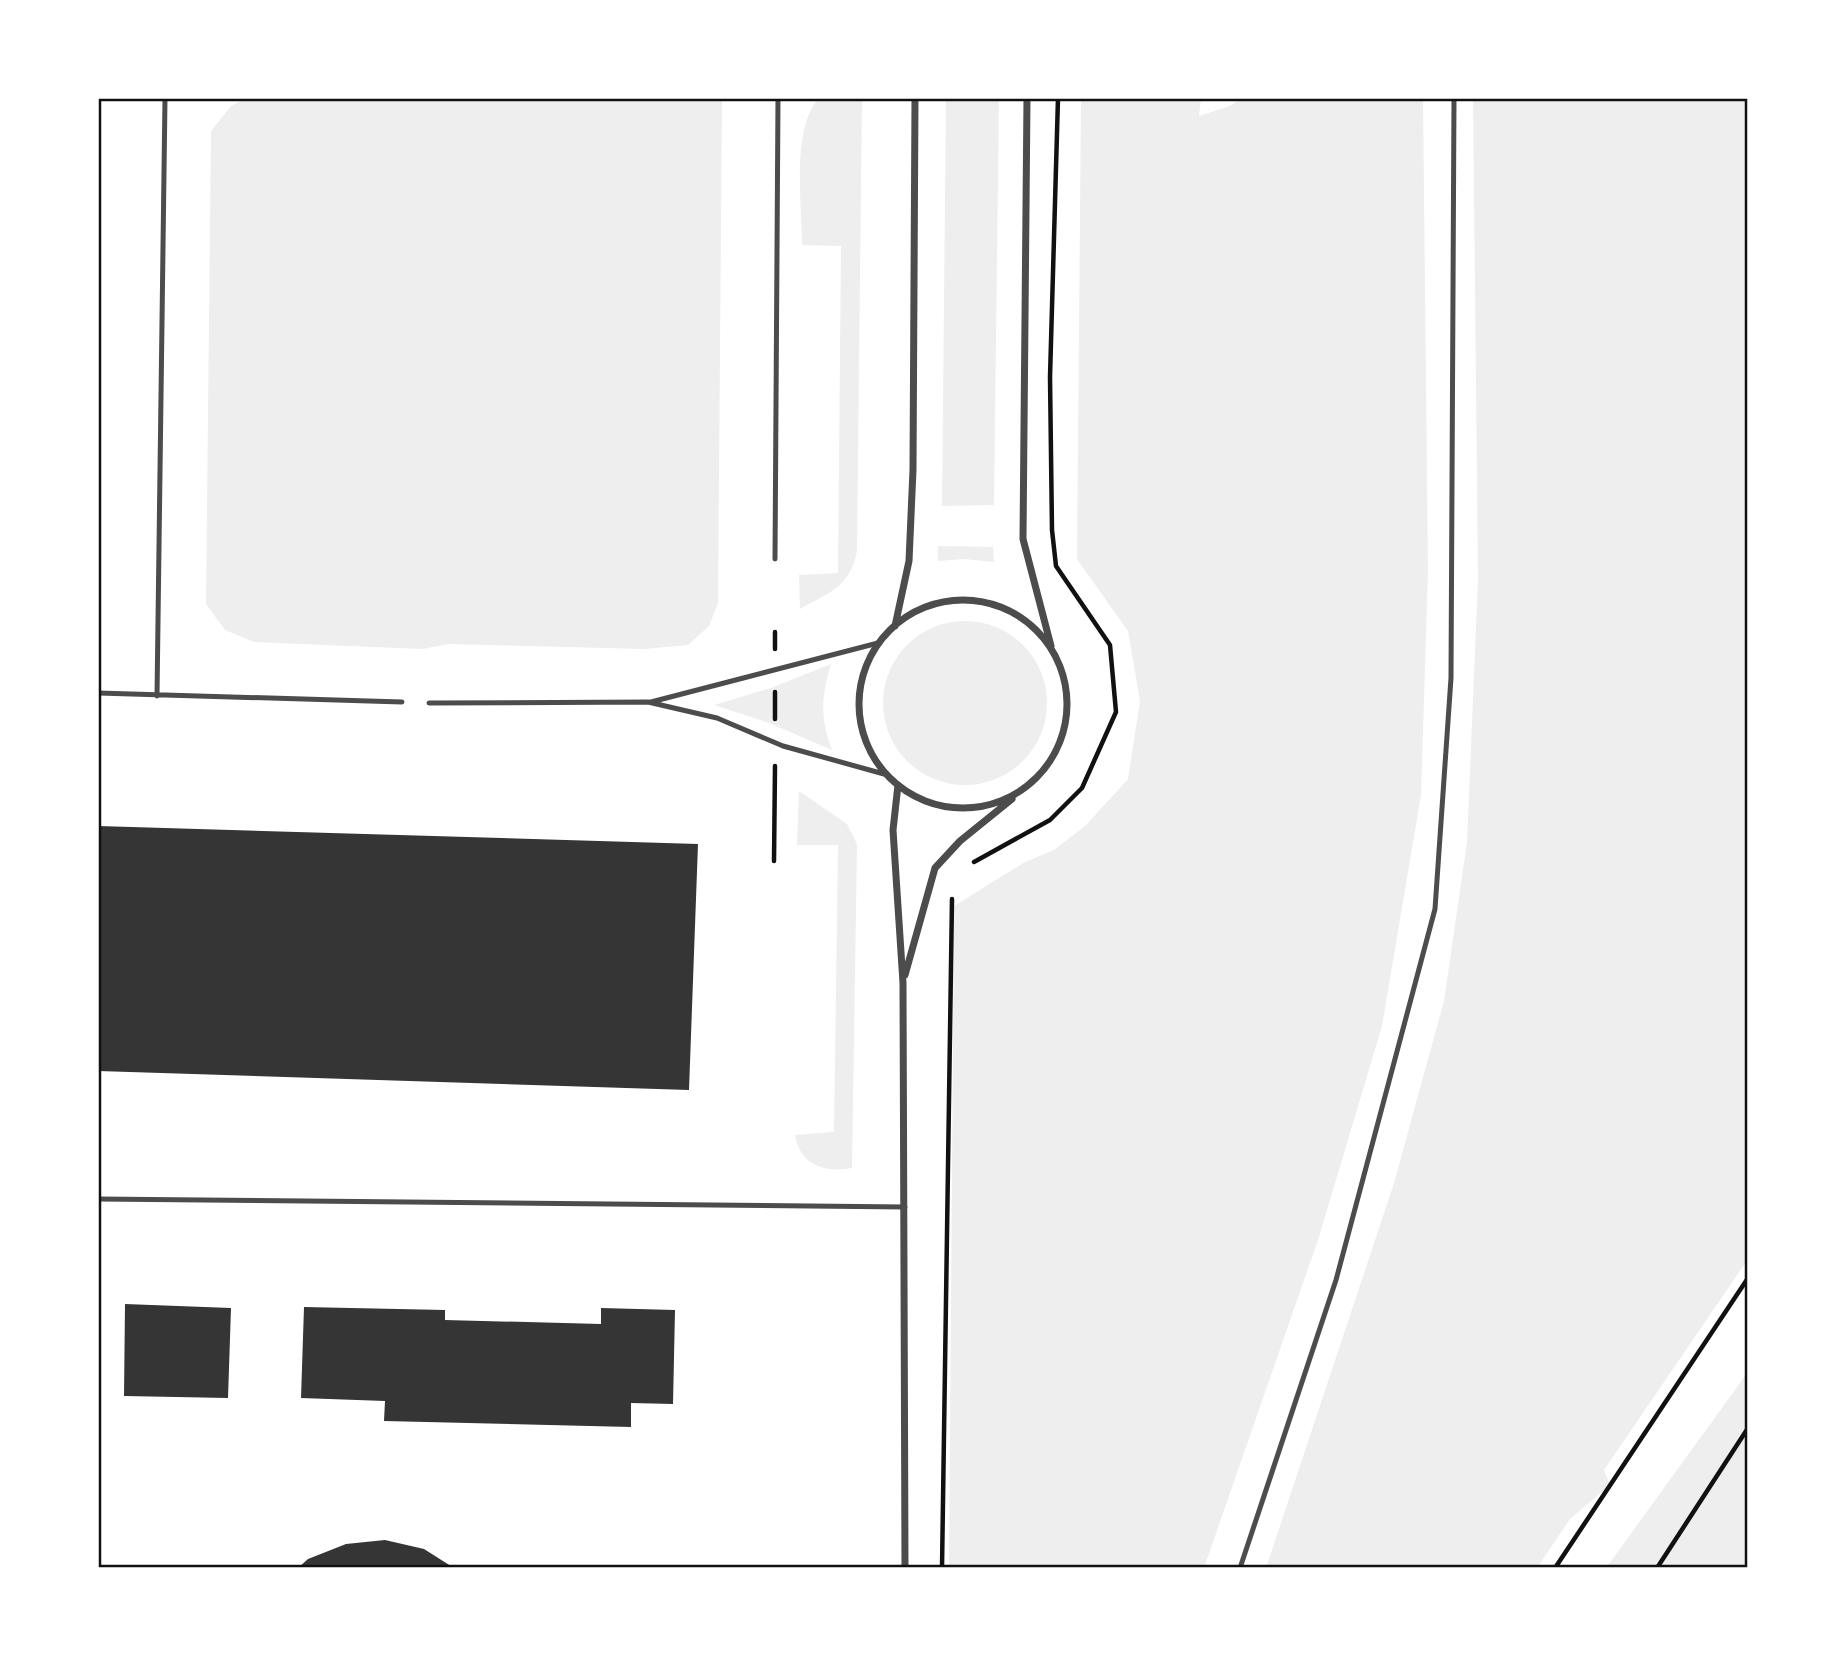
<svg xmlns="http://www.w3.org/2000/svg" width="1846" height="1666" font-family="Helvetica,sans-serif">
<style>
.green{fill:#eee}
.building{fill:#353535}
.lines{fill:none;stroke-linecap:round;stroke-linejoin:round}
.path{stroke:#111;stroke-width:4.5}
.service{stroke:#4c4c4c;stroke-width:5}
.minor{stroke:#4c4c4c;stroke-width:7}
.neatline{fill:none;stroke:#111;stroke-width:2.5}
</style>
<rect width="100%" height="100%" fill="#fff"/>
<path class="green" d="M246 98H722L718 603 709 626 688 645 644 649 448 644 423 649 254 642 225 630 206 604 211 131 231 106Z
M819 98H862L857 551C850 587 830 592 800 609L799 575 838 573 841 246 802 245C802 205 791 128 819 98Z
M946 98H999L994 505 942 506Z
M1081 98H1201L1199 116 1230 106 1242 98H1423L1428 571 1421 795 1382 1026 1318 1240 1204 1568H949L954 906 1025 862 1054 850 1085 826 1128 779 1140 701 1128 631 1077 559Z
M1473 98H1748V1259L1604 1470 1610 1485 1570 1519 1537 1568H1266L1394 1183 1444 1001 1467 842 1478 579Z
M938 546 993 547 994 562 964 559 938 561Z
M883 703a82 82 0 1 1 164 0a82 82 0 1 1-164 0Z
M831 664C821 697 820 718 832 750L769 723 714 705 771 688Z
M799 791 847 824 857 844 852 1168C824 1173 800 1165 795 1135L834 1132 838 845H797Z
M1748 1372V1568H1606Z"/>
<path class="building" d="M98 826 698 844 689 1090 98 1071Z
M125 1304 231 1308 228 1398 124 1396Z
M304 1307 445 1310V1320L601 1324V1308L675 1310 673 1404 631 1403V1427L384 1421 385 1401 301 1398Z
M385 1540 424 1549 454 1568H298L308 1559 346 1544Z"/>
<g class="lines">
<path class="path" d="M775 632V649
M775 719V692
M774 861 775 766
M974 862 1050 820 1082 788 1116 712 1110 645 1056 566 1052 530 1050 377 1058 98
M942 1568 952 899
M1555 1568 1748 1278
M1657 1568 1748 1428"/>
<path class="service" d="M775 559 778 98
M98 693 402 702
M157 696 165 98
M651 702 878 643
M429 703 648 702 717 718 783 746 884 774
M98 1199 905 1207
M1240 1568 1336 1280 1435 909 1451 678 1454 98"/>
<path class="minor" d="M1027 98 1023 539 1051 646
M859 704a104 104 0 1 1 208 0a104 104 0 1 1-208 0Z
M895 626 909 561 913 470 915 98
M898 785 893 830 903 983 905 1568
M905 975 935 868 960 841 1012 799"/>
</g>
<rect width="1846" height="1666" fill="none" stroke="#ffffff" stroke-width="200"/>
<rect x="100" y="100" width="1646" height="1466" class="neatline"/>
</svg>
